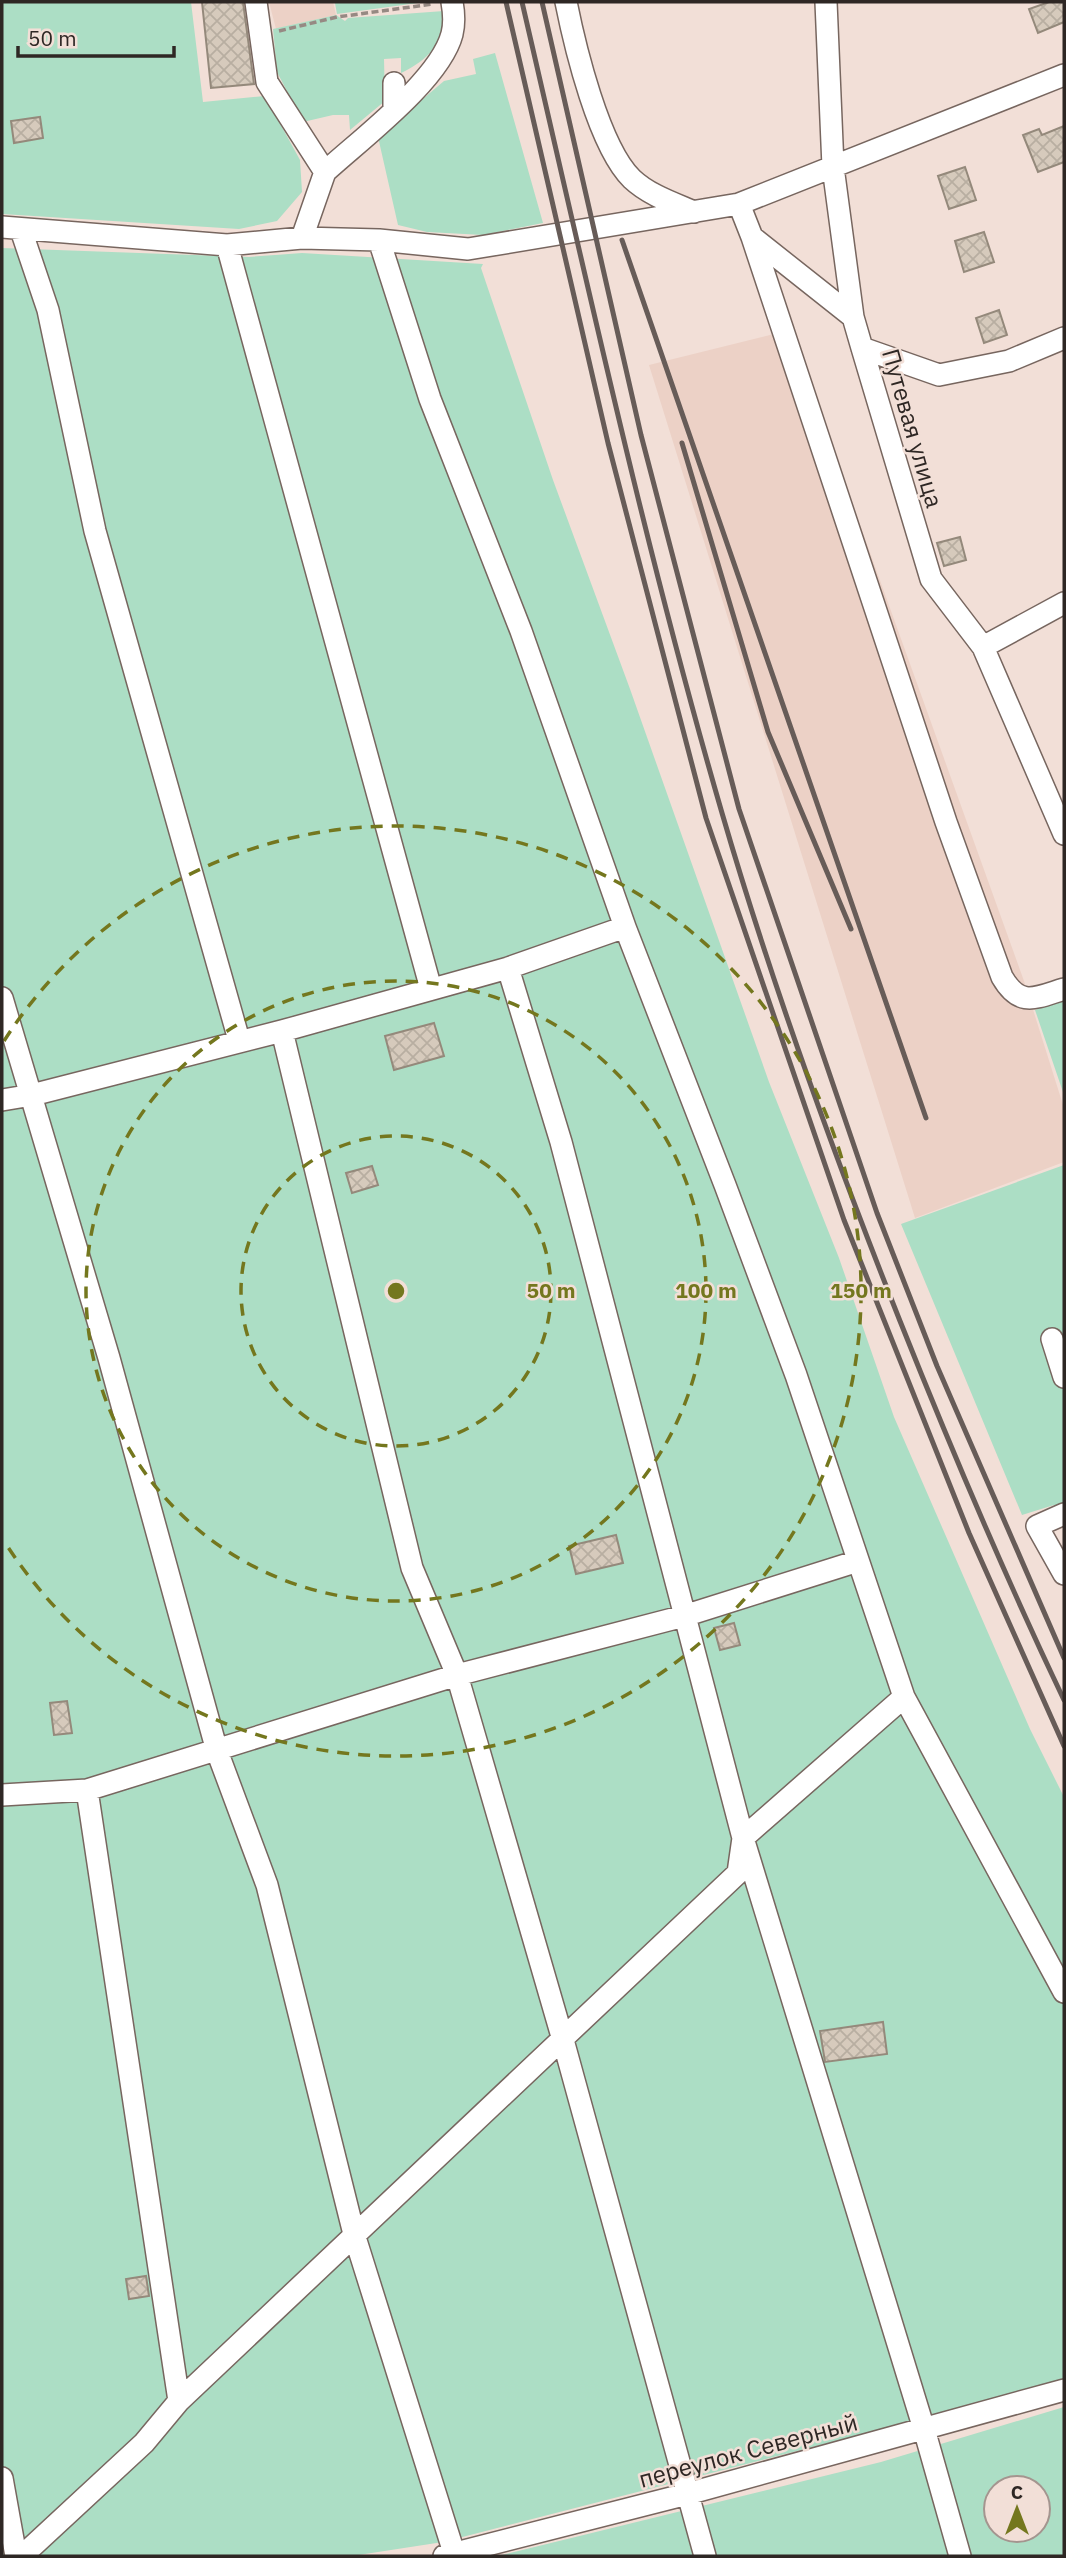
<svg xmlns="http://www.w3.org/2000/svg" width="1066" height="2558" font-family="'IBM Plex Sans',sans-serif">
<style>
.built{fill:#ecd1c6}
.green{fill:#acdec5;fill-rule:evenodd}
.building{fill:url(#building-cross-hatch);stroke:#94897b;stroke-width:2}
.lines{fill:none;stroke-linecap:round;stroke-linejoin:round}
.minor-casing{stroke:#77665f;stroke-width:24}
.path{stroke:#968983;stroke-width:3.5;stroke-dasharray:7 3.5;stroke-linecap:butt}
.minor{stroke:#fff;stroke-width:21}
.rail{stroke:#675c58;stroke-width:5}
.ring{fill:none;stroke:#74771e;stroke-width:3.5;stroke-dasharray:12 9}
.labels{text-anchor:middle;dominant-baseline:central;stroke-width:5;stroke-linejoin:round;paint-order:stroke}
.street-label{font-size:24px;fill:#2e2724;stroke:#f2dfd7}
.centre{fill:#74771e;stroke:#f2dfd7;stroke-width:3.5}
.ring-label{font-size:21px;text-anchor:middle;font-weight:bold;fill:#74771e;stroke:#f2dfd7;stroke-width:5;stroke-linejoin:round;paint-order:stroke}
</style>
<defs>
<pattern id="building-cross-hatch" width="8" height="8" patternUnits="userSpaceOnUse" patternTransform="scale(1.75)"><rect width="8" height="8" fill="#d6cabc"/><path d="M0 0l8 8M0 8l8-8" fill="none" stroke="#b8aea1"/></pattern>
</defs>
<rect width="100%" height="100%" fill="#f2dfd7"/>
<path class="built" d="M269 2H333L336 15 276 29Z
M790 330 1024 981 1064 1108V1162L915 1218 649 365Z"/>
<path class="green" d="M2 2H191L203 102 265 96 300 160 302 192 277 221 239 229 2 214Z
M343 2H425L337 14 335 3Z
M444 11C452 38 423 64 401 73V58L384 59 385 101 350 130 349 115H333L303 122 277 72 273 29 336 15 345 21 348 18Z
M495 53 543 223 483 235 427 232 398 225 378 137 444 81 476 74 473 59Z
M2 248 249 257 302 253 483 264 481 268 553 480 630 689 769 1082 839 1258 894 1417 1030 1729 1064 1797V2379L929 2417 443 2542 352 2556H2Z
M1064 1000V1095L1035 1010Z
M1064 1165V1530L1054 1505 1022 1515 901 1224Z
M1064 2407V2556H498L881 2462ZM996 2488H1038V2530H996Z"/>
<path class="building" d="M202 2H243L254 84 211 88Z
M1049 2H1064V22L1038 33 1029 9Z
M40 117 43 138 14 143 11 121Z
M1064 126V162L1038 172 1023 135 1039 129 1042 135Z
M965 167 976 200 949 209 938 176Z
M984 232 994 262 964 272 955 241Z
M999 310 1007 335 984 343 976 318Z
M960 537 966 560 944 566 937 543Z
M434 1023 444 1056 394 1070 385 1036Z
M372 1166 378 1185 352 1193 346 1173Z
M616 1535 623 1563 576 1574 569 1546Z
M734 1623 740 1645 720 1650 714 1628Z
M67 1701 72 1733 54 1735 50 1703Z
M883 2022 887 2054 825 2062 820 2031Z
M146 2276 149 2296 129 2299 126 2279Z"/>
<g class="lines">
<g class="minor-casing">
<path id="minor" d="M256 2 267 82 325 172 302 238
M566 2C575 47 599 147 632 179 649 195 673 203 694 212
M826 2 833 167 853 317 862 348 931 579 983 647 1064 834
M394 83V109
M325 172C361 139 440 80 452 34 455 22 454 13 452 2
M739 204 752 237 946 822 1002 977C1020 1008 1035 998 1064 989
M2 227 227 245 302 238 379 240 468 249 739 204 1064 75
M21 230 48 310 95 531 239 1040
M752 237 853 317
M379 240 430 399 521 631 625 927 725 1185 796 1375 904 1697 1064 1992
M227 245 431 989
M862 348 939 375 1009 361 1064 338
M983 647 1064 603
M508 968 561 1142 743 1838 924 2429 960 2556
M2 998 109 1358 217 1751 267 1885 354 2234 455 2556
M282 1031 412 1568 457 1675 563 2040 705 2556
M2 1100 32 1095 282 1031 508 968 625 927
M1052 1339 1064 1377
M1064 1514 1037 1526 1064 1574
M87 1790 179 2401
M2 1795 87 1790 457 1675 684 1616 858 1561
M2 2478 16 2556
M22 2556 144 2443 179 2401 738 1873 743 1838 904 1697
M444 2556 687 2494 1064 2390"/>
</g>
<path class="path" d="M279 31 337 17 433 4"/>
<use href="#minor" class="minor"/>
<path class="rail" d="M506 2 608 443 706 818 844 1220 969 1533 1064 1746
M522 2C585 273 644 545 722 813 772 985 834 1155 900 1321 951 1449 1005 1576 1064 1700
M542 2 641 435 739 809 877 1213 937 1366 1064 1658
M622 240 926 1118
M682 443 768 732 851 929"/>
</g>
<g class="ring">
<circle cx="396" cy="1291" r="155"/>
<circle cx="396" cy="1291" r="310"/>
<path d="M4 1041A465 465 0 1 1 4 1541"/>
</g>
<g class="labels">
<g class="street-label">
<text transform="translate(913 428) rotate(74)">Путевая улица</text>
<text transform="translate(748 2450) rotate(-15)">переулок Северный</text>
</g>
</g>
<circle cx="396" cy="1291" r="10" class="centre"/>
<g class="ring-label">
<text x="551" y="1298">50 m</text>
<text x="706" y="1298">100 m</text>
<text x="861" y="1298">150 m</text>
</g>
<rect width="1066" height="2558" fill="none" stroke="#2e2724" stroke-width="7"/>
<g transform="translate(1017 2509)"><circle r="33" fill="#f2dfd7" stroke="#a4958f" stroke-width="2"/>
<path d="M0-5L12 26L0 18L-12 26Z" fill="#74771e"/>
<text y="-10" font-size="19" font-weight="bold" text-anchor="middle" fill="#2e2724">С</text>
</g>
<path d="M18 46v10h156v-10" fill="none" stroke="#2e2724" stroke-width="3.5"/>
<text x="28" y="46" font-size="21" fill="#2e2724" stroke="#f2dfd7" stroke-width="5" paint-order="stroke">50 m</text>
</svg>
